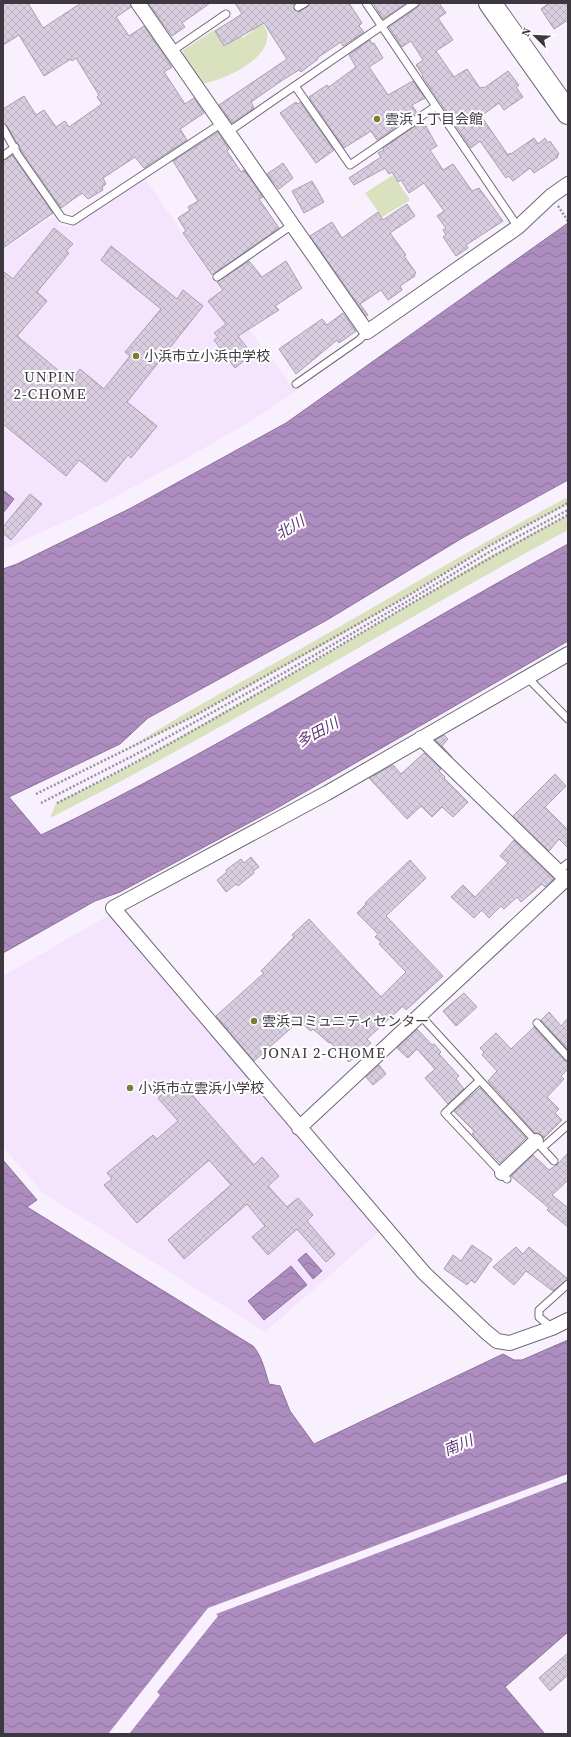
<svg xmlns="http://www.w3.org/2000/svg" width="571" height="1737" font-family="'Source Serif 4','Noto Sans JP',serif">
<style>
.built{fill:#f4e4fe}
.grass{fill:#dae1be}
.water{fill:url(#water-waves);stroke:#8b7499}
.pier{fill:#f8f1fd}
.building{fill:url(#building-cross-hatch);stroke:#a89daf}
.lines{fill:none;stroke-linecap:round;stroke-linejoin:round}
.lane-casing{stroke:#716778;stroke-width:9}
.street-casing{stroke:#716778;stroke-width:16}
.highway-casing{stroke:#716778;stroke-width:24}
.path{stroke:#97919b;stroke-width:2.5;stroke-dasharray:2 2;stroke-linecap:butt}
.lane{stroke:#fff;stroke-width:7}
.street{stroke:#fff;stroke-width:14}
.highway{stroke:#fff;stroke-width:22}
.poi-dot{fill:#76812e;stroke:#fff;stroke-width:1.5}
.labels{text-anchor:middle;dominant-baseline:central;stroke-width:4;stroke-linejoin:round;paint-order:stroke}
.poi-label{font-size:14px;fill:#3d3840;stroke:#fff;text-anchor:start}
.neighbourhood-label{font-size:15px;letter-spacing:1px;fill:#3d3840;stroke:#fff}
.water-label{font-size:15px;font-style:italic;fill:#603775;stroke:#fff}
</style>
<defs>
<pattern id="water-waves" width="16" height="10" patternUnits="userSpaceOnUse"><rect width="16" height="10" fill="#ad8dbf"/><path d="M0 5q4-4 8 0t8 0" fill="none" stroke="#8e749d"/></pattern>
<pattern id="building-cross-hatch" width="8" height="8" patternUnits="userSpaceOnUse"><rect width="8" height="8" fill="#d9cde0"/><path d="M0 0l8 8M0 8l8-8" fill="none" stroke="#bbb1c1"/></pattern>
</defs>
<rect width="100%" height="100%" fill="#f8f1fd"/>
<path class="built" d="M145 178 232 307 296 391 256 418 182 461 90 510 3 550V250L54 216 60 225 72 227Z
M111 914 379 1232 265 1332 43 1193 3 1147V976Z"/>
<path class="grass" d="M251 8C256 15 265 24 267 32 272 59 224 80 202 84L182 54 183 50 214 30 224 47 241 36 242 38 253 31 242 15Z
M393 175 410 200 382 217 365 193Z
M568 497V504L489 546 406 597 329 642 196 715 123 752C190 708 262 671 332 631 410 586 488 539 568 497Z
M568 515V530C394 624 226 729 50 818L56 803 115 774 323 656 492 555Z"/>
<path class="water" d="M568 223V480L464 537 327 620 148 718 120 744 9 797 41 835C222 749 392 639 568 544V641L277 808 120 892 95 901 3 953V569L17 564 131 508 286 423Z
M3 490 14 499 3 513Z
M3 1160 37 1200 27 1207 253 1346C262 1356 265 1371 269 1384L280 1386 290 1411 314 1444 503 1354 514 1360H522L568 1340V1632L505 1687 545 1734H3Z
M306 1253 322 1271 313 1279 298 1260Z
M291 1266 307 1285 264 1320 248 1301Z"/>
<path class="pier" d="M568 1474V1481L216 1614 218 1616 157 1692 160 1695 129 1734H108L208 1608Z"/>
<path class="building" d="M3 3H28L43 28 81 3H130L131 7 116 17 129 36 144 26 172 67 164 72 185 104 194 98 204 113 180 129 187 140 144 168 135 157 103 178 106 184 102 187 103 190 88 199 82 193 61 208 22 152 7 126 3 123V109L24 96 36 115 44 110 56 127 65 121 69 127 102 104 97 97 99 95 76 58 72 61 71 59 44 76 19 35 3 45Z
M148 3H210L182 23 185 27 172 36Z
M235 3H295L294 9 298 12 307 7 310 3H349L362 23 359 26 364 32 343 46 341 42 317 58 318 59 301 72 299 70 284 79 251 102 254 108 232 123 219 105 287 59 264 23 224 46 215 31 242 14Z
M373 3H406L383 19Z
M420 3H439L446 13 438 18 453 40 436 51 454 77 467 69 480 88 482 87 484 88 508 71 519 85 516 87 523 97 504 110 499 103 481 116 508 155 510 153 511 154 534 138 538 144 545 138 548 143 550 141 559 154 557 156 558 157 534 173 530 168 513 181 509 176 506 178 480 141 471 148 422 76 423 75 416 65 423 60 411 41 402 47 389 27 418 7Z
M549 3H568V20L554 29 541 9Z
M370 40 372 44 374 43 383 58 369 67 388 95 413 81 425 98 412 105 417 113 377 140 371 131 344 148 309 97 327 85 329 87 356 67 349 55Z
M296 102 298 104 300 102 334 150 316 163 280 113Z
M423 121 437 146 430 150 443 170 453 164 472 191 479 188 503 221 466 245 468 248 456 256 443 237 446 235 443 230 446 228 437 216 444 211 424 183 409 193 401 180 398 182 392 172 389 174 385 168 354 185 349 178 381 157 378 153 384 150 383 148Z
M218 132 229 149 227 151 241 172 244 170 263 197 259 199 279 228 212 275 183 233 186 231 178 218 190 210 188 207 198 201 173 161Z
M12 155 53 213 3 248V161Z
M283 163 293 178 279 189 267 174Z
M312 181 324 202 304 213 292 191Z
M407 204 415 216 390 233 406 255 404 256 416 273 414 274 415 276 400 286 402 290 388 300 381 290 360 304 368 315 366 316 310 236 332 222 342 238 378 212 383 220Z
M54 228 73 244 66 251 69 253 37 292 47 301 17 336 71 381 80 369 104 389 130 356 125 352 161 309 101 260 111 246 177 299 183 290 203 306 127 402 157 426 131 458 128 455 106 482 79 460 66 476 3 424V271L13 279Z
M249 261 262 277 286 261 302 288 275 306 279 310 238 336 252 354 235 368 214 340 218 337 214 333 226 324 208 301 223 290 217 282Z
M343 313 356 331 339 343 337 340 296 374 279 349 322 319 327 325Z
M30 494 42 504 11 540 3 533V527Z
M444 735 448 739 442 746 452 757 435 740Z
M424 753 441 769 439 771 445 777 444 778 468 802 453 817 442 807 432 817 421 806 407 819 369 778 393 765 401 774Z
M555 774 566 786 545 807 568 830V848L559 839 549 851 513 816Z
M514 840 554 879 545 887 542 884 521 902 517 897 504 909 501 906 489 918 482 910 474 918 451 897 463 885 475 897 508 863 500 856Z
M251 857 259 867 253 871 254 873 238 886 236 884 226 892 217 880 227 872 226 870 241 859 244 863Z
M410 860 426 878 386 916 443 976 406 1010 403 1006 367 1039 371 1043 349 1062 330 1042 329 1043 313 1029 311 1031 299 1021 254 1061 216 1016 264 973 261 971 294 937 292 935 309 919 381 997 406 972 379 944 381 942 375 937 378 934 357 913 366 904 365 903Z
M464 993 477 1007 456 1026 443 1011Z
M549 1012 561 1026 568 1018V1050L541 1020Z
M534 1027 564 1060 568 1062V1069L561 1076 564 1079 547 1097 559 1109 555 1113 562 1120 544 1138 539 1133H535L488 1081 497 1071 482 1055 484 1052 480 1048 496 1033 511 1049Z
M417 1029 432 1045 434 1044 441 1052 439 1054 459 1076 456 1079 464 1089 448 1104 425 1078 435 1069 417 1049 408 1058 397 1048Z
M379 1065 386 1074 373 1085 366 1077Z
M176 1082 181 1088 186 1084 195 1094 193 1096 254 1165 262 1157 279 1176 268 1186 287 1207 298 1198 313 1215 307 1221 335 1254 326 1262 297 1229 268 1255 252 1237 265 1226 247 1204 184 1259 168 1240 231 1185 209 1160 137 1223 104 1185 112 1179 107 1173 153 1135 157 1139 178 1121 158 1098Z
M480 1088 526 1138 500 1163 472 1134 474 1131 454 1111Z
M568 1153V1180L552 1195 568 1208V1227L547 1210 549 1208 511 1176 533 1155 549 1170 557 1165Z
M472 1245 492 1259 475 1283 471 1280 467 1285 444 1269 453 1255 461 1261Z
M516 1247 523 1254 529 1247 568 1279 553 1291 526 1271 514 1285 493 1267Z
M568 1653V1675L550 1691 539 1678Z"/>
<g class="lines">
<g class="lane-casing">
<path id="lane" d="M366 3 518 227
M298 7 305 3
M172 51 226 14
M295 86 350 165 436 106
M3 128 18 155 62 218 73 221 222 123
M228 132 415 3
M3 156 15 147
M217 277 292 225
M296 384 359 340 367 332
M527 677 568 719
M558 871 568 863
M420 1015 554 1161
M537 1023 568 1057
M479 1081 445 1113 507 1179
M542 1148 568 1125
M552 1328 539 1317V1310L568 1284"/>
</g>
<g class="street-casing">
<path id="street" d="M138 3 367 332 518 227 551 196 568 184
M568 654 327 793 113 908 424 1273 486 1332 497 1341 510 1343 552 1328 568 1320
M421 738 568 881
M299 1128 566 879
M502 1173 536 1141"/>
</g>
<g class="highway-casing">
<path id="highway" d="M490 3 568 113"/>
</g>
<path class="path" d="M558 206 568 221
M36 794 196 715 406 597 489 546 568 503
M41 803 148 748 287 671 408 601 491 551 568 510
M57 803C232 716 395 608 568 515"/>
<use href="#lane" class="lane"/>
<use href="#street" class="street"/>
<use href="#highway" class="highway"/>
</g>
<g class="poi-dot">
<circle cx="377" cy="119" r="4"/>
<circle cx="136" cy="356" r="4"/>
<circle cx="254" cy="1021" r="4"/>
<circle cx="130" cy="1088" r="4"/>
</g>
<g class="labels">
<g class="poi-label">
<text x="385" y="119">雲浜１丁目会館</text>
<text x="144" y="356">小浜市立小浜中学校</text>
<text x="262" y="1021">雲浜コミュニティセンター</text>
<text x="138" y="1088">小浜市立雲浜小学校</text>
</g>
<g class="neighbourhood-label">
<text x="50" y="376">UNPIN<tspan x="50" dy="17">2-CHOME</tspan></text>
<text x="324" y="1052">JONAI 2-CHOME</text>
</g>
<g class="water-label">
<text transform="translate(290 527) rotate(-31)">北川</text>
<text transform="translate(317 732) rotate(-28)">多田川</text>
<text transform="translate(458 1445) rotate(-22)">南川</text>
</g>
</g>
<rect width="571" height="1737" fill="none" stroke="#3d3840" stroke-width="8"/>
<g transform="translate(535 36) rotate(294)" stroke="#ffffff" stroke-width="3" paint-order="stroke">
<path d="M0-3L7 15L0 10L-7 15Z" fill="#3d3840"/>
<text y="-6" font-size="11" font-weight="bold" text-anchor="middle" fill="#3d3840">N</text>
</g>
</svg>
